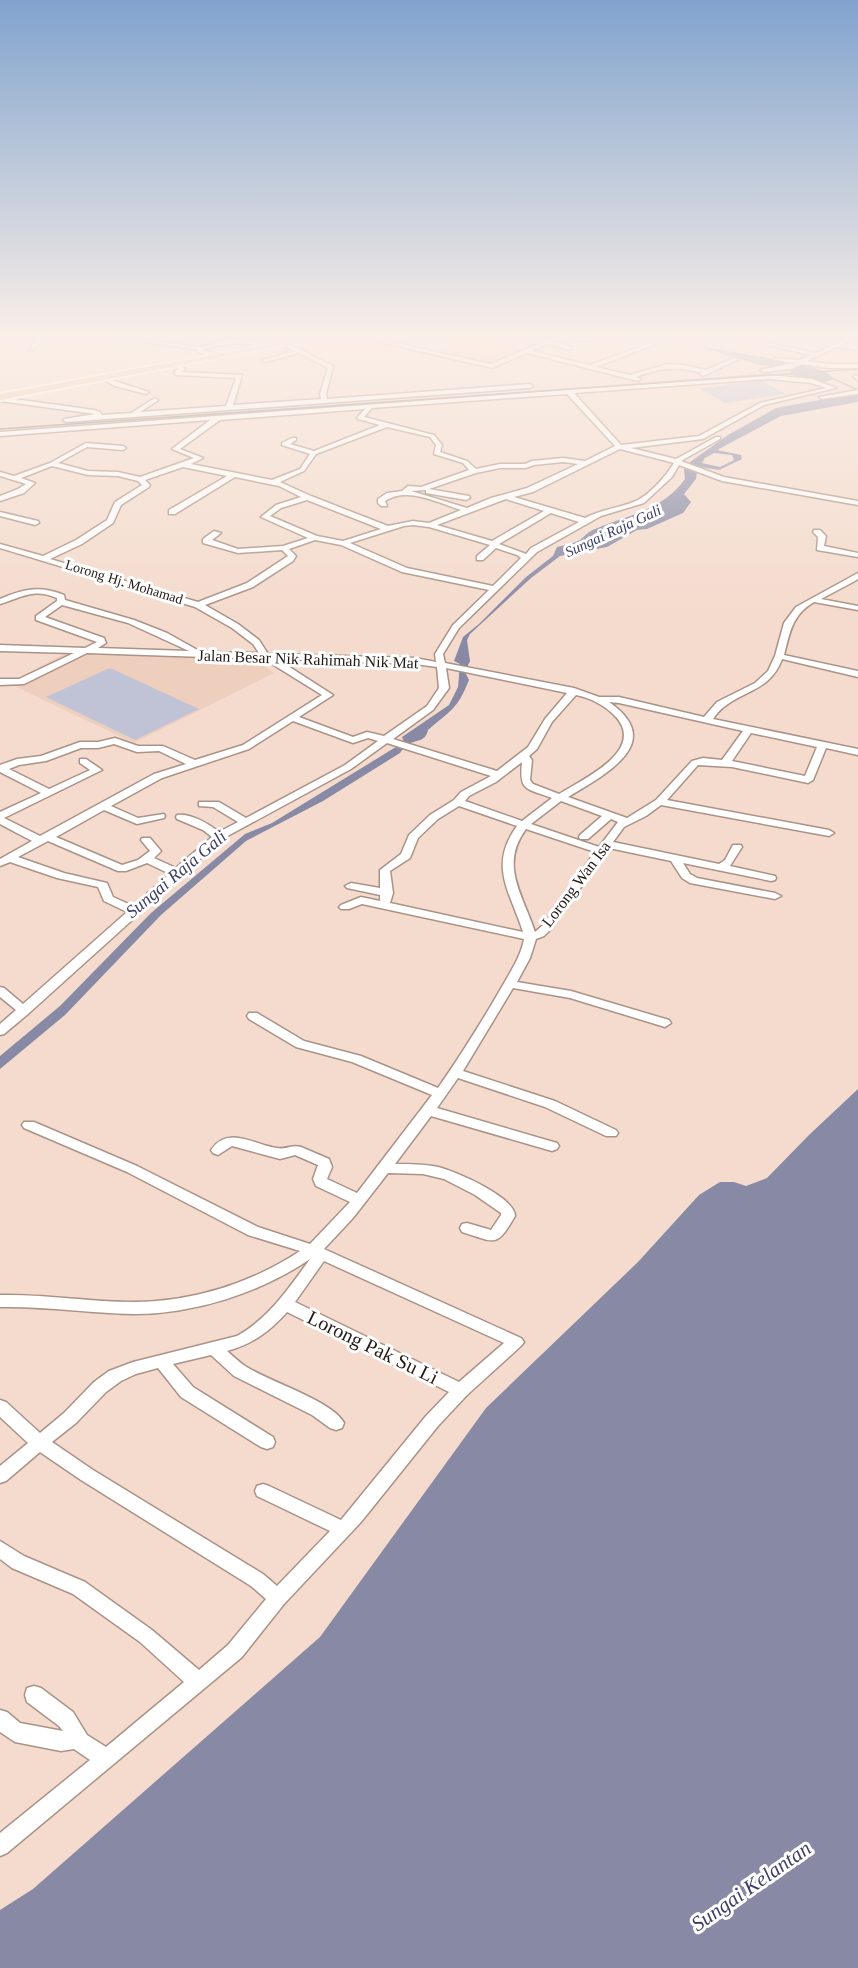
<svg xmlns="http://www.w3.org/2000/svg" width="858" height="1968" font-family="Georgia,serif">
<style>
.built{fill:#eecebc}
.green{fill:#c0c2d5}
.water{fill:#8789a5;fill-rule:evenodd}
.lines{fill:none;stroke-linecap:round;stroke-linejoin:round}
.stream{stroke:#8789a5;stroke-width:1.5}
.minor-casing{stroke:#aa9386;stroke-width:3}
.major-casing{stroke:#fff;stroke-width:4}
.minor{fill:#fff;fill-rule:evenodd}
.major{fill:#f4c8af;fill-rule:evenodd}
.rail{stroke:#8d7c73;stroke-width:1.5}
.labels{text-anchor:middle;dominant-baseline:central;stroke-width:6;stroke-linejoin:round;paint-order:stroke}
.far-street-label{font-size:14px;fill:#231a15;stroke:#fff}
.far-water-label{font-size:15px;font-style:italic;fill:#3c3e68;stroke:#fff}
.street-label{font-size:16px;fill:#231a15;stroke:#fff}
.water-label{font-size:18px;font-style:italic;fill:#3c3e68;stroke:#fff}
.near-street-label{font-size:20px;fill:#231a15;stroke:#fff}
.near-water-label{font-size:21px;font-style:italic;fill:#3c3e68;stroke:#fff}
</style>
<rect width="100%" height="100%" fill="#f4dbcd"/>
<path class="built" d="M461 338 526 350 492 365 434 353Z
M72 650 251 657 274 673 134 743 8 683Z"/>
<path class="green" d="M760 380 786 394 725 403 700 389Z
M110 668 199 709 135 740 46 697Z"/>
<path class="water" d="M694 345 784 361 789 364 777 367 760 365Z
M800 365C812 368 827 369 834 379 823 385 801 381 791 374L790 370Z
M858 393V402L781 416 717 450 741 455 742 459 719 470 694 466 692 469 697 471 696 479 684 494 691 502 683 513 647 529 637 530 607 547 560 556 531 578 470 634 467 640 470 661 465 672 469 680C457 710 451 710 428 730 425 743 416 739 407 745 404 747 402 750 400 753L323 801 246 841 161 915 65 1015 0 1069V1056L60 1006 151 913 245 834 272 823 404 742 402 737 449 705 458 687 460 664 454 661 463 637 479 624 526 577 553 556 557 547C564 545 573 544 580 540 585 536 589 531 595 529 628 515 663 510 685 479L684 469 691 465 690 462 728 435 776 408ZM714 453 732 455 734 460 720 467 702 463 705 458Z
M858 1089V1968H0V1910L33 1889 320 1637 486 1408 638 1262 699 1195 720 1182H734L746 1186 767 1178 809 1135Z"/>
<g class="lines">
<path class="stream" d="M834 379 858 390"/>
<g class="minor-casing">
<path id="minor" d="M39 337H45L33 350H29Z
M77 337H88L85 339Z
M107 337H120L200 347 226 340 241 339 260 342 270 347 267 349C242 341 228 342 203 350L221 355 219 358 198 352 196 349Z
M360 337H368L491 364 554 337H600C586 345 566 335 551 342L572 347 570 350 546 344 532 351 590 365 667 337H674L596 367 630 375 667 364 684 365 706 370 734 358 739 359 703 376 700 374 701 373C677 366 659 368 636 377L641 379 638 381 527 353 492 368Z
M674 337H697L688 340Z
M849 337H856L843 344 858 346V350L837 347 807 361 828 364H858V368H828L802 364 791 369 763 372 760 370 794 363 775 360V358L800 360 811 355 768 345V343L816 353Z
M285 342 333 366 326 394 327 399 530 384 533 386 530 388 66 422 63 420 64 419 95 414 0 401V397L94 410 100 412 102 415 131 413 155 398 158 400 157 401 140 412 226 406 236 378 176 375 174 372 178 369 174 364 177 362 185 369 181 372 242 375 233 405 321 399 320 394 328 368 299 353 265 362 262 360 294 351 283 345Z
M768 375 812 379 836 388 764 405 703 439 631 448 676 459 716 437H720V439L681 461 724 477 858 501V505L722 481 679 465 672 477 644 503 601 516 537 552 459 628 443 654 445 663 574 688 599 697H619L704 717 717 702 755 683 768 671 775 656 784 623 796 607 858 573V579L853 582 821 599 858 606V610L814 602C792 615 790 632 784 655L858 671V677L782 659C769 696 732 690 713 719L858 749V755L826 748 813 780 808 783 732 767 698 765 667 800 829 830 834 833 829 836 661 805 646 816 624 827 613 842 719 864 725 860 733 845H741L742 847 730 866 775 876 776 878 775 880 771 881 683 863 690 874 697 878 775 893 781 896 775 899 690 883 682 878 671 861 609 848 551 929 544 936 536 939 530 958 517 982 571 991 669 1020 671 1023 665 1027 570 998 513 988 463 1071 555 1101 616 1130 618 1133 616 1136H606L545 1107 458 1078 437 1108 557 1143 559 1146 557 1149 552 1151 431 1116 395 1164C410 1164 424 1164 438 1167 455 1171 515 1197 515 1216 496 1249 495 1242 462 1232L460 1228 462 1224 467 1223 491 1230 501 1215V1213L475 1195 444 1179 423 1174 388 1173 353 1218 324 1249 521 1338 524 1342 521 1346 467 1395 438 1426 361 1522 284 1604 242 1657 7 1853 0 1856V1833L90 1760 74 1749 61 1751 15 1742 0 1732V1710L7 1712 20 1723 63 1731 59 1726 27 1702 25 1695 27 1688 34 1686 41 1688 73 1712 87 1735 106 1747 184 1682 140 1642 73 1594 12 1568 0 1559V1541L24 1556 85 1582 152 1630 199 1670 228 1645 266 1599 251 1586 81 1480 40 1452 6 1481 0 1483V1466L28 1443 0 1417V1400L6 1402 40 1433 64 1413 94 1382 109 1371 133 1362 237 1336C269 1318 289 1288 310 1259 260 1293 194 1314 133 1314 88 1313 45 1306 0 1307V1295C45 1294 89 1302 134 1302 192 1302 252 1283 300 1251L248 1235 127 1172 24 1128 22 1125 24 1122H34L137 1166 258 1227 310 1244 350 1202 316 1186 313 1179 318 1165 295 1155 280 1159 232 1146 218 1155 213 1153 211 1150C228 1125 254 1145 277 1148 285 1150 292 1144 301 1147L329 1159 332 1167 327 1179 357 1193 432 1095 352 1062 296 1047 249 1019 247 1016 249 1013H257L304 1041 361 1056 438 1088C461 1055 483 1020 503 985 511 971 521 956 524 939L362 904 349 909H341L339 907 341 905 361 897 380 901V895L347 888 345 886 351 883 380 888V870L401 854 409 835 430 815 454 800 461 792 491 776 387 743 351 769 222 839 28 1014 4 1034 0 1035V1024L16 1010 0 997V987L4 988 23 1004 127 912 104 901 98 887 57 878 10 862 0 866V859L32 841 0 824V812L41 793 0 772V765L17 759 41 756 80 742H98L115 738 138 746H163L195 760 243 745 322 695 264 659 87 653 24 684 0 685V679H19L74 653 0 651V645L85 648 97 642 36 620V616L57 601V598C33 588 23 597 0 604V599C23 589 40 585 64 595L65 600 134 620 167 633 201 652 259 653 253 644 232 628 195 607 0 548V544L43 556 76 540 107 520 115 502 142 485 138 481 118 476 88 475 52 466 21 478 35 483 24 493 0 501V496L18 489 26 484 0 476V472L14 476 50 463 86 443 123 446 126 448 123 450 87 447 58 463 88 471 118 472 140 477 194 458 172 449 210 420 0 436V432ZM768 379 811 383 826 388 760 403 699 436 621 445 574 393ZM567 394 615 446 585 461 563 458 532 461 525 464H500L476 469 467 461 440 452 442 445 434 435 364 417 372 408ZM365 409 357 418 358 419 380 425 314 451 290 444 296 440V438H292L282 443V445L310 454 300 469 272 480 191 464 203 458 180 449 220 420ZM387 427 430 437 436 445 434 454 463 463 469 470 421 487 408 486 402 491 387 493 378 499V503L381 506H387L385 501C408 486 438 503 461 510L429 523 413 521 388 526 311 496 280 482 304 471 316 454ZM620 449 674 463C666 476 652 492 638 500 621 508 601 509 585 518L514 497 533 492ZM563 462 578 464 527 488 491 498 467 508 411 491 426 490V493L466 500 470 498 469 496 429 489 476 473 500 468H526L534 465ZM183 467 227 476 169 510V514H175L235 477 279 486 301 497 276 505 261 517 308 538 283 546 238 549 212 540 221 533 214 531 203 539V543L238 553 282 550 288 556 247 583 198 602 50 559 82 544 113 523 121 505 149 487 150 485 145 480ZM506 499 544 511 492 541 437 525ZM307 500 381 529 343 541 317 536 270 516 281 508ZM551 513 579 522 531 548 526 554 499 544ZM413 525 429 527 490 545 477 556V560H483L496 548 517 555 521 558 493 586 407 568 350 543 404 526ZM315 540 341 545 402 572 489 590 453 625 435 654 436 662 415 658 268 654 259 640 238 624 205 605 253 587 293 561 296 556 289 549ZM62 605 128 623 189 651 98 648 106 643 104 638 45 617ZM277 659 415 664 437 667 439 688 427 706 384 736 367 732 353 737 299 717 333 695ZM446 668 567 693 545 719 528 747 497 771 393 739 433 710 449 688ZM576 695C590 698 605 705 616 717 646 751 583 779 559 794L533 784 530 780 532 760 529 756 537 749 552 722ZM609 702 619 703 743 731 722 760 703 758 692 761 656 800 627 818 568 797C604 775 668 743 609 702ZM293 721 353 743 368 738 378 741 345 765 246 818 219 802H199V806L213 807 238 822 219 832C209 824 191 813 177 815L176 817 177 819 203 830 212 837 176 868 154 858 161 851 150 838H142L141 840 150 851 138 860 122 865 56 837 104 810 137 824 164 818 165 816 164 814 138 818 111 806 162 778 249 749ZM751 733 817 747 805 776 732 761ZM114 744 137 752 159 751 186 764 154 774 40 836 4 818 102 770 86 759H80V763L90 770 49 789 9 769 19 765 46 761 81 748H98ZM522 762C519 792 526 788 552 798L522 821 465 801 469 796 496 782ZM561 801 602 816 580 835 579 837 580 839H588L611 819 618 822 599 847 531 824ZM459 806 517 826C488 866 510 891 523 932L390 903 393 893 390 871 410 858 418 838 438 819ZM526 829 595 852 543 925 535 932C523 895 499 865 526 829ZM48 841 118 871H126L147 863 170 874 133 906 113 897 107 883 64 873 18 857ZM324 1261 504 1343 459 1382 295 1302ZM287 1312 449 1392 426 1416 341 1520 269 1486 263 1484 257 1486 255 1491 257 1496 330 1531 277 1586 263 1574 93 1470 52 1442 76 1423 106 1392 121 1381 136 1374 158 1368 181 1397 261 1447 267 1449 273 1447 275 1442 273 1437 193 1387 173 1364 211 1355 234 1376 312 1415 330 1428 336 1430 342 1428 344 1423C333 1401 268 1381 245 1366 239 1362 233 1356 227 1351 253 1344 270 1331 287 1312Z
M856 375 858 376V380L853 377Z
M102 377 149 392 146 394 115 386 102 379Z
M858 390V394L822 399 819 397Z
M0 512 38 521 39 523 35 525 0 516Z
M814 530H820L826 536 824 546 858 553V557L817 550 818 537 813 532Z"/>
</g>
<g class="major-casing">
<path id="major" d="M311 337H325L0 400V394Z"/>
</g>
<use href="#minor" class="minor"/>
<use href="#major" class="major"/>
<path class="rail" d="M0 429 858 369"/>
</g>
<linearGradient id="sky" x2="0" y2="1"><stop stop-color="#81a3cd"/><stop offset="0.55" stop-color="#faefe8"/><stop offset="1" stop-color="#faefe8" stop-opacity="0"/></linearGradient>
<rect width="858" height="612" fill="url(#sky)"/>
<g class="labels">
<g class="far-street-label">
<text transform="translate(124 582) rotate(17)">Lorong Hj. Mohamad</text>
</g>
<g class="far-water-label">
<text transform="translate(613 531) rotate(-25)">Sungai Raja Gali</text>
</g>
<g class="street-label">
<text transform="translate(308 659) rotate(2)">Jalan Besar Nik Rahimah Nik Mat</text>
<text transform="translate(576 884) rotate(-53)">Lorong Wan Isa</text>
</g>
<g class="water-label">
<text transform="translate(176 874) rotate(-40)">Sungai Raja Gali</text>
</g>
<g class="near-street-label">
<text transform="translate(373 1347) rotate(26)">Lorong Pak Su Li</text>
</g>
<g class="near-water-label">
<text transform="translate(751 1886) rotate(-35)">Sungai Kelantan</text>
</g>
</g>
</svg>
